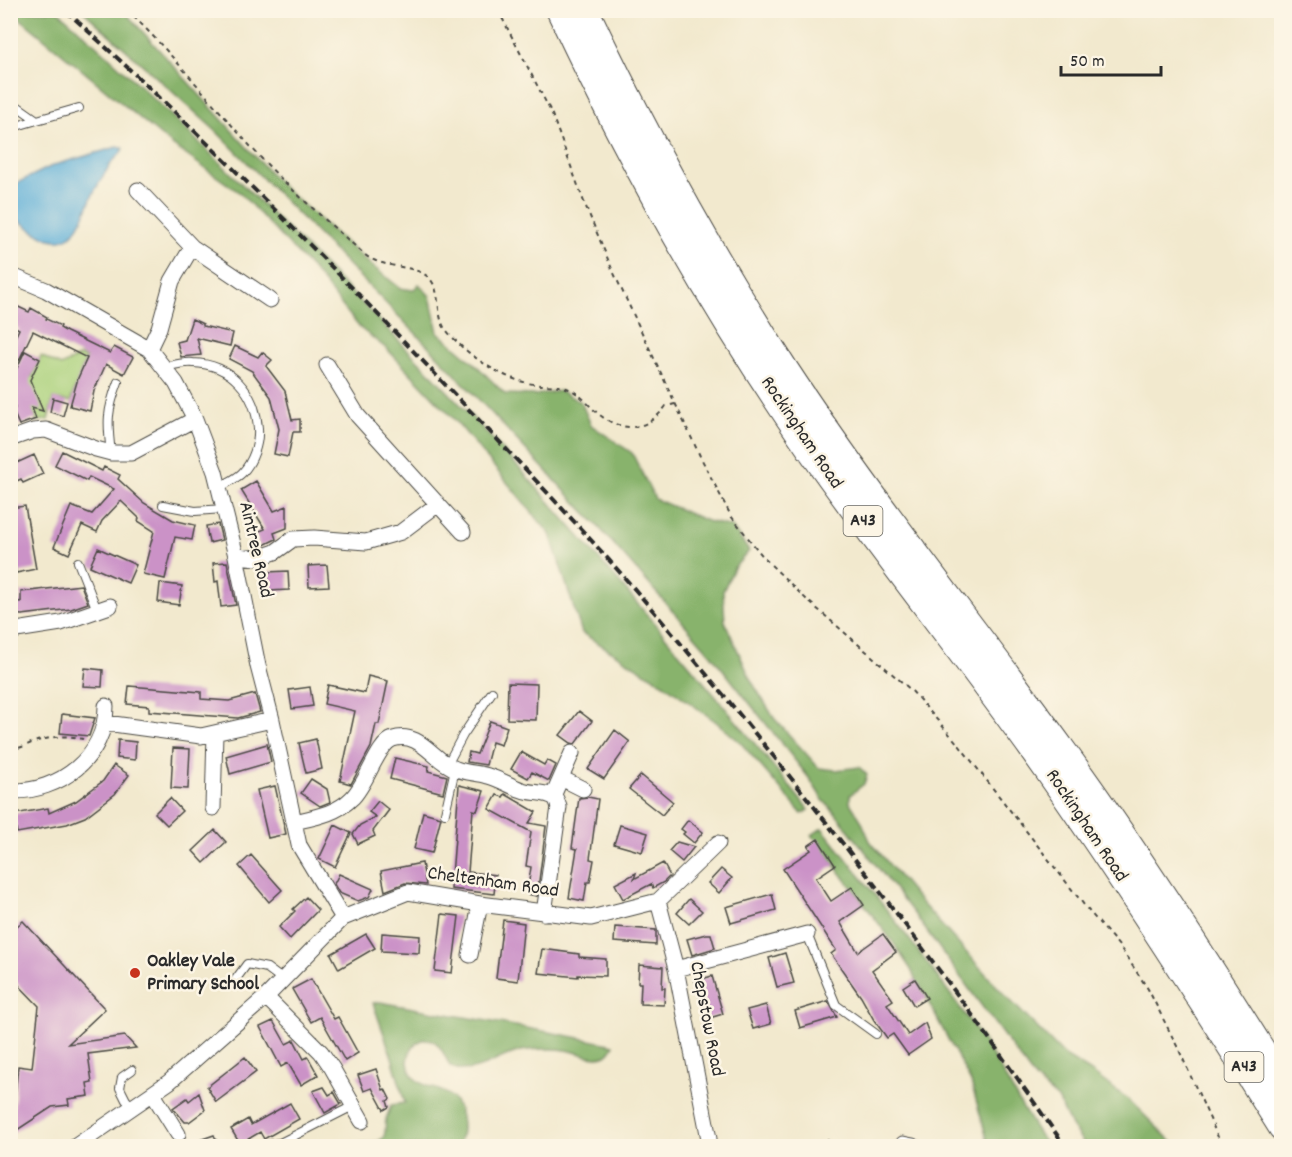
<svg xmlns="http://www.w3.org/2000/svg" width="1292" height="1157" font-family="Dekko,sans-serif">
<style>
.green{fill:#abd17c;stroke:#6b7e54;stroke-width:1.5}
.forest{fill:#88b36c;stroke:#5a6f4c;stroke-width:1.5}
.water{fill:#5dafd8;stroke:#446d82;stroke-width:1.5}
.building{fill:#cb92c7}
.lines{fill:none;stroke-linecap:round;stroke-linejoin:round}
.lane-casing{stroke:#494843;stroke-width:10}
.street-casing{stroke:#494843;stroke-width:17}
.highway-casing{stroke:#494843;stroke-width:29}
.path{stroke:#494843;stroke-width:2;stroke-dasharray:4.5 4.5;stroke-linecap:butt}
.lane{stroke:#fff;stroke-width:8}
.street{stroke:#fff;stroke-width:15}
.highway{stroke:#fff;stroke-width:27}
.rail{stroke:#2b2b2b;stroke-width:4;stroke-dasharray:9 4.5;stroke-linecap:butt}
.poi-dot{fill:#c8321e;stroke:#fcf5e5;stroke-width:2}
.labels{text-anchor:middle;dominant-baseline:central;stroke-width:5;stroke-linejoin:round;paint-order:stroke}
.shield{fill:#fcf5e5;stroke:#6a6863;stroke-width:1.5}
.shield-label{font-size:18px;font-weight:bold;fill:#2b2b2b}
.street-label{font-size:20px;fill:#2b2b2b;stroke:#fcf5e5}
.poi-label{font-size:20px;font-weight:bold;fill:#2b2b2b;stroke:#fcf5e5;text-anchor:start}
</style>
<rect width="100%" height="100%" fill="#fcf5e5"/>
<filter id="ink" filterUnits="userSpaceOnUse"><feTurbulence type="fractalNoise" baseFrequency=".0167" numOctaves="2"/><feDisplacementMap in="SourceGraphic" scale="12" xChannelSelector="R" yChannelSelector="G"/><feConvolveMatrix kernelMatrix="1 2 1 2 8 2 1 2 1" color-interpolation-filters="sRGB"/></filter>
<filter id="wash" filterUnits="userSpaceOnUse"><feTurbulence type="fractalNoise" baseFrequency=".008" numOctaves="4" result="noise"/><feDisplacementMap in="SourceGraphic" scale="24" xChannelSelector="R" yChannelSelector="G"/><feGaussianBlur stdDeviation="1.35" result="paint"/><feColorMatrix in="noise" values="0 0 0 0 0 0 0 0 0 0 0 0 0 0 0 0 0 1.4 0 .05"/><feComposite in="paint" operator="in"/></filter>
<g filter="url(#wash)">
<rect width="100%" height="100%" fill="#f2e9ce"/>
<path class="green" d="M41 356 61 366 80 356 86 358 70 402 53 399 48 420 37 421 31 408 37 398 22 374 30 378 32 376Z"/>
<path class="forest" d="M11 11H58C125 70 190 133 254 196 345 285 435 375 520 469 619 580 715 694 809 810L802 814 740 742 715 721 664 684 582 633 550 534 455 420 387 349 360 328 314 271 240 193 172 145Z
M83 11H124L282 186 371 265 400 288 413 290 419 284 430 296 438 332 474 363 505 394 535 395 560 391 581 402 591 425 632 453 655 499 707 521 732 527 749 551 734 568 723 591 725 622 752 682 774 718 819 768 836 770 859 767 867 775 864 784 850 795V803L861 820 870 841 917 898 1003 993 1065 1056 1090 1071 1128 1099 1176 1146H1086L1071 1126 1058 1099 1036 1080 915 915 836 814 823 800 809 778 709 652 595 523 434 352 217 132Z
M822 828C876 895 929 963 978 1033 1003 1070 1021 1110 1047 1146H989L971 1082 910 968 892 941 812 835Z
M380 1002C458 1017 537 1028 614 1045 612 1049 610 1053 606 1055 594 1061 577 1051 565 1050 554 1048 540 1049 528 1050 502 1051 476 1080 450 1066 446 1059 442 1047 435 1042 422 1033 407 1049 408 1062 410 1088 435 1085 449 1095 463 1106 465 1131 458 1146H355C366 1140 363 1145 373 1143 389 1140 384 1129 386 1119 387 1115 390 1110 391 1105L405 1103 392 1057 373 1003Z"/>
<path class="water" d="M117 147 123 148C122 154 117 157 112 162 106 171 100 181 95 190 82 216 76 257 37 233 27 228 20 220 11 214V186L54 165Z"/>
<g id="blocks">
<path class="building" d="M10 303 29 312 31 308 47 317 46 319 61 326 60 328 67 332 110 353 114 347 133 357 124 374 106 364 94 391 90 411 70 406 78 378 87 358 33 331 19 360 10 356V348L19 329 10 324Z
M192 319 203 324V326L233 333 230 346 197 338 201 355 181 357 177 342 185 340Z
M235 346 258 357 262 352 272 360 266 366 285 391 292 420 300 419V432H293L288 457 274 454 279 429 271 397 252 371 229 359Z
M25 351 40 359 30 380 43 411 32 408 36 419 19 425 12 409 15 408 10 396V383Z
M53 398 67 402 63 416 50 412Z
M62 451 102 471 104 467 120 475 118 479 144 503 173 520 195 525 192 540 175 537 165 579 143 574 154 531 138 521 139 518 121 501 102 521 97 532 82 525 69 554 54 547 71 506 92 514 114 489 89 477 87 481 55 465Z
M34 455 43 474 23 483 21 479 10 484V466Z
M256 481 274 511 287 506V528L274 533 276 539 260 547 255 533 265 529 241 490Z
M25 506 36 569 16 573 10 541V508Z
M218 524 222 540 209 543 206 526Z
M98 548 136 565 128 583 90 566Z
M227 562 236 605 221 607 218 581 215 582 213 563Z
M327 565 329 586 309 587 308 566Z
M288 571 289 590 268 591V572Z
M160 583 182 586 179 605 158 602Z
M81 585 88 603 71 609 22 615 10 614V601L21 602V592Z
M85 668 103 670 102 687 83 686Z
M368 676 388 681 379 724H376L371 747 351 784 340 781 355 711 324 704 328 685 365 693Z
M508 683 537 684 536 720 507 719Z
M129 686 201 692V699L229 701 255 694 260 712 238 718 149 711V706L127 704Z
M310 687 313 706 292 709 289 690Z
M579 711 592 721 575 744 571 743 560 735Z
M62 714 95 718 89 736 60 733Z
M490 721 507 727 501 745 492 742 486 765 467 762 469 752 477 754Z
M615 730 630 742 604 779 588 769Z
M316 739 322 769 306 773 299 743Z
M118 740 136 742 135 760 117 758Z
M267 744 271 762 230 774 226 756Z
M173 748 190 749 188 789 171 788Z
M521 752 544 765 547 760 556 765 549 781 532 772 528 778 511 769Z
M395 758 429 766 428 771 447 776 443 793 390 779Z
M114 765 129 775 115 794 85 817 67 824 17 833 14 814 48 808 49 813 76 801 103 781Z
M641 775 673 802 662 815 629 789Z
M311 779 327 789 330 802 320 806 301 793Z
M459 785 484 791 477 811 473 810 468 872 496 875 494 894 451 889Z
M275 786 286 834 268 838 257 790Z
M505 794 536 812 529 823 546 826 537 896 527 894 531 867 526 866 531 832 489 809 497 795 503 797Z
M588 797 598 799 590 859 594 860 590 882H587L584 901 569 898 577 849 572 848 579 798Z
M170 798 182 811 167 825 155 813Z
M378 801 389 810 373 831 375 836 358 844 353 834 360 825 376 817 369 812Z
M423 812 441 817 432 853 414 849Z
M688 820 703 832 694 843 683 834 685 832 681 829Z
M335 825 351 833 335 867 319 859Z
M620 825 648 833 642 852 614 844Z
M215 830 226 842 204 863 193 851Z
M818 839 835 865 816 878 831 901 852 887 864 905 840 922 858 952 883 934 896 952 872 970 893 1000 887 1004 908 1035 925 1023 931 1039 908 1055 893 1034 887 1038 874 1020 861 997 831 954 836 950 783 869 811 850 808 846Z
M677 842 694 847 682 862 669 851Z
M251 855 282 890 269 902 239 866Z
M422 863 426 885 405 883 385 891 381 871Z
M663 863 670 876 664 882 653 888 651 884 623 899 615 884 636 873 634 879Z
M721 869 732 878 719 893 708 883Z
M339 874 373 889 369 897 358 901 339 893 334 884Z
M772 894 776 910 731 923 726 907Z
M306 897 318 910 290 939 279 927 295 911 293 909Z
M689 899 702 911 689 924 677 913Z
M442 914 459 916 452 973 435 971Z
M503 920 524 923 518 981 496 978Z
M23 921 105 1009 68 1044 125 1036 136 1048 88 1054 92 1082 87 1083 89 1096 68 1099 69 1105 52 1107 11 1134 18 1066 32 1068 39 1006 10 976V932Z
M615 927 656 930V945L614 942Z
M382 933 420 936 419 953 381 951Z
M366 934 375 948 339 969 331 954Z
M706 934H711L715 948 692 955 687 939Z
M542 949 579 954V957L606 959V976L578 975V977L538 973Z
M785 953 794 983 777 987 769 958Z
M639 965 663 967 662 988H665L664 1005 640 1004 641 983H638Z
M712 976 723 1014 706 1019 695 981Z
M311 979 334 1019 338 1017 358 1053 345 1061 320 1017 311 1022 292 989Z
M915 979 927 998 914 1006 903 987Z
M828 1001 837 1017 800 1028 795 1011Z
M766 1005 771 1024 753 1029 747 1010Z
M273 1021 286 1044 294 1040 304 1059 308 1057 318 1075 301 1085 288 1063 281 1067 260 1027Z
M245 1057 256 1072 216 1102 207 1087Z
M376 1069 383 1090 385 1089 390 1099 387 1101 389 1107 384 1110 372 1088 364 1091 358 1075Z
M324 1087 329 1095 334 1092 341 1104 325 1113 313 1091Z
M199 1093 205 1110 189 1122H185L173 1108 187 1098 189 1101Z
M290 1103 299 1119 264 1139 260 1132 240 1144 231 1129 248 1119 251 1125Z
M214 1135 219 1146H185V1145Z"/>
</g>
</g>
<g filter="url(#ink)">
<use href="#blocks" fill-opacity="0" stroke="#494843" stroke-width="1.5"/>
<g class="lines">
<g class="lane-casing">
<path id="lane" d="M10 101 37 120 79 108
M10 128 37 120
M165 367C174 365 184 362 193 363 231 364 256 393 258 429 259 443 253 462 242 473 236 479 226 483 219 488
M111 453C107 422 107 411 118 382
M163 505 195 511 224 509
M78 562 97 610
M447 765 463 735 492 692
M445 813 455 769
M807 934 836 1005 876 1034
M233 983 247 964 267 968 283 980
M132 1070 122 1077 120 1088 126 1100 134 1108
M261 1146 280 1143 353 1106
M826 1146V1144"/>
</g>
<g class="street-casing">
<path id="street" d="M138 190 192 247 270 300
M10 275 46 290 149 349 176 383 195 419 215 472 236 556 258 666 272 720 299 845 343 918
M149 349 159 328 172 281 192 247
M327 365 358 416 463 532
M10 439 33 431 46 430 96 449 111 453H131L195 419
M236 556 258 558 275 552 293 539 314 538 366 542 401 532 438 504
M10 631 61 623 110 606
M106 723 201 736 272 720
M561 778 583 789
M10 791C60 793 106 756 106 706
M553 796 572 753
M213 808 215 733
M294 822C316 817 336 814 352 798 367 784 378 743 393 739 420 730 434 762 456 769 467 773 478 773 488 776 500 779 510 786 522 790 533 794 548 791 556 799L559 807 544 913
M658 901 676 969 709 1139 708 1146
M470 955 480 904
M676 969 807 934
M266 997 321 1052 332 1068 362 1121
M153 1094 178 1134
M903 1144 913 1146
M76 1146 169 1082 266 997 343 918 408 892 480 904 591 918 658 901 718 843"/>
</g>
<g class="highway-casing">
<path id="highway" d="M560 10C632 164 715 312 812 451 888 559 971 661 1047 769 1129 886 1206 1006 1282 1127
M585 10C644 134 710 255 785 370 871 501 970 623 1062 750 1140 857 1212 970 1282 1083"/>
</g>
<path class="path" d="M127 10C175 56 216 109 261 158 293 192 329 223 364 254 382 270 416 263 430 279 441 291 436 313 444 327 448 333 456 341 462 347 482 364 507 380 533 384 545 386 558 384 569 389 579 393 586 402 593 409 618 433 645 434 666 406L675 404
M498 10 551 112 584 202 612 269 700 456 731 516 764 558 807 600 911 690 959 745 1088 910 1120 947 1148 989 1179 1050 1222 1146
M10 749C20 749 26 745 34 742 50 737 67 734 83 739"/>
<use href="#lane" class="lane"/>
<use href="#street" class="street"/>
<use href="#highway" class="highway"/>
<path class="rail" d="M65 10C201 133 330 263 456 396 529 473 603 550 671 632 768 747 861 864 950 985 990 1038 1027 1093 1065 1146"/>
</g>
</g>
<circle class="poi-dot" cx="135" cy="973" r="6"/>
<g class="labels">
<g class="shield">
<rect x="843.5" y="506" width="39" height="30" rx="4.5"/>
<rect x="1224.5" y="1052" width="39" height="30" rx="4.5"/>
</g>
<g class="shield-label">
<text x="863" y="521">A43</text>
<text x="1244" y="1067">A43</text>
</g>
<g class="street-label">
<text transform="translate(801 433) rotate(56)">Rockingham Road</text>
<text transform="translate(255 550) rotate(77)">Aintree Road</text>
<text transform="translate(1086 826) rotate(56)">Rockingham Road</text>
<text transform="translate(493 883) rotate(8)">Cheltenham Road</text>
<text transform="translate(706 1019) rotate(79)">Chepstow Road</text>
</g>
<g class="poi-label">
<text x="147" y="962">Oakley Vale<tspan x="147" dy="23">Primary School</tspan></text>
</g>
</g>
<rect width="1292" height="1157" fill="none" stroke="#fcf5e5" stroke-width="36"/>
<path d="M1061 66v9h100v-9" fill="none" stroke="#2b2b2b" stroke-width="3"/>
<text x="1070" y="66" font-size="18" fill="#2b2b2b" stroke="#fcf5e5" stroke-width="4.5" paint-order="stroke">50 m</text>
</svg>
